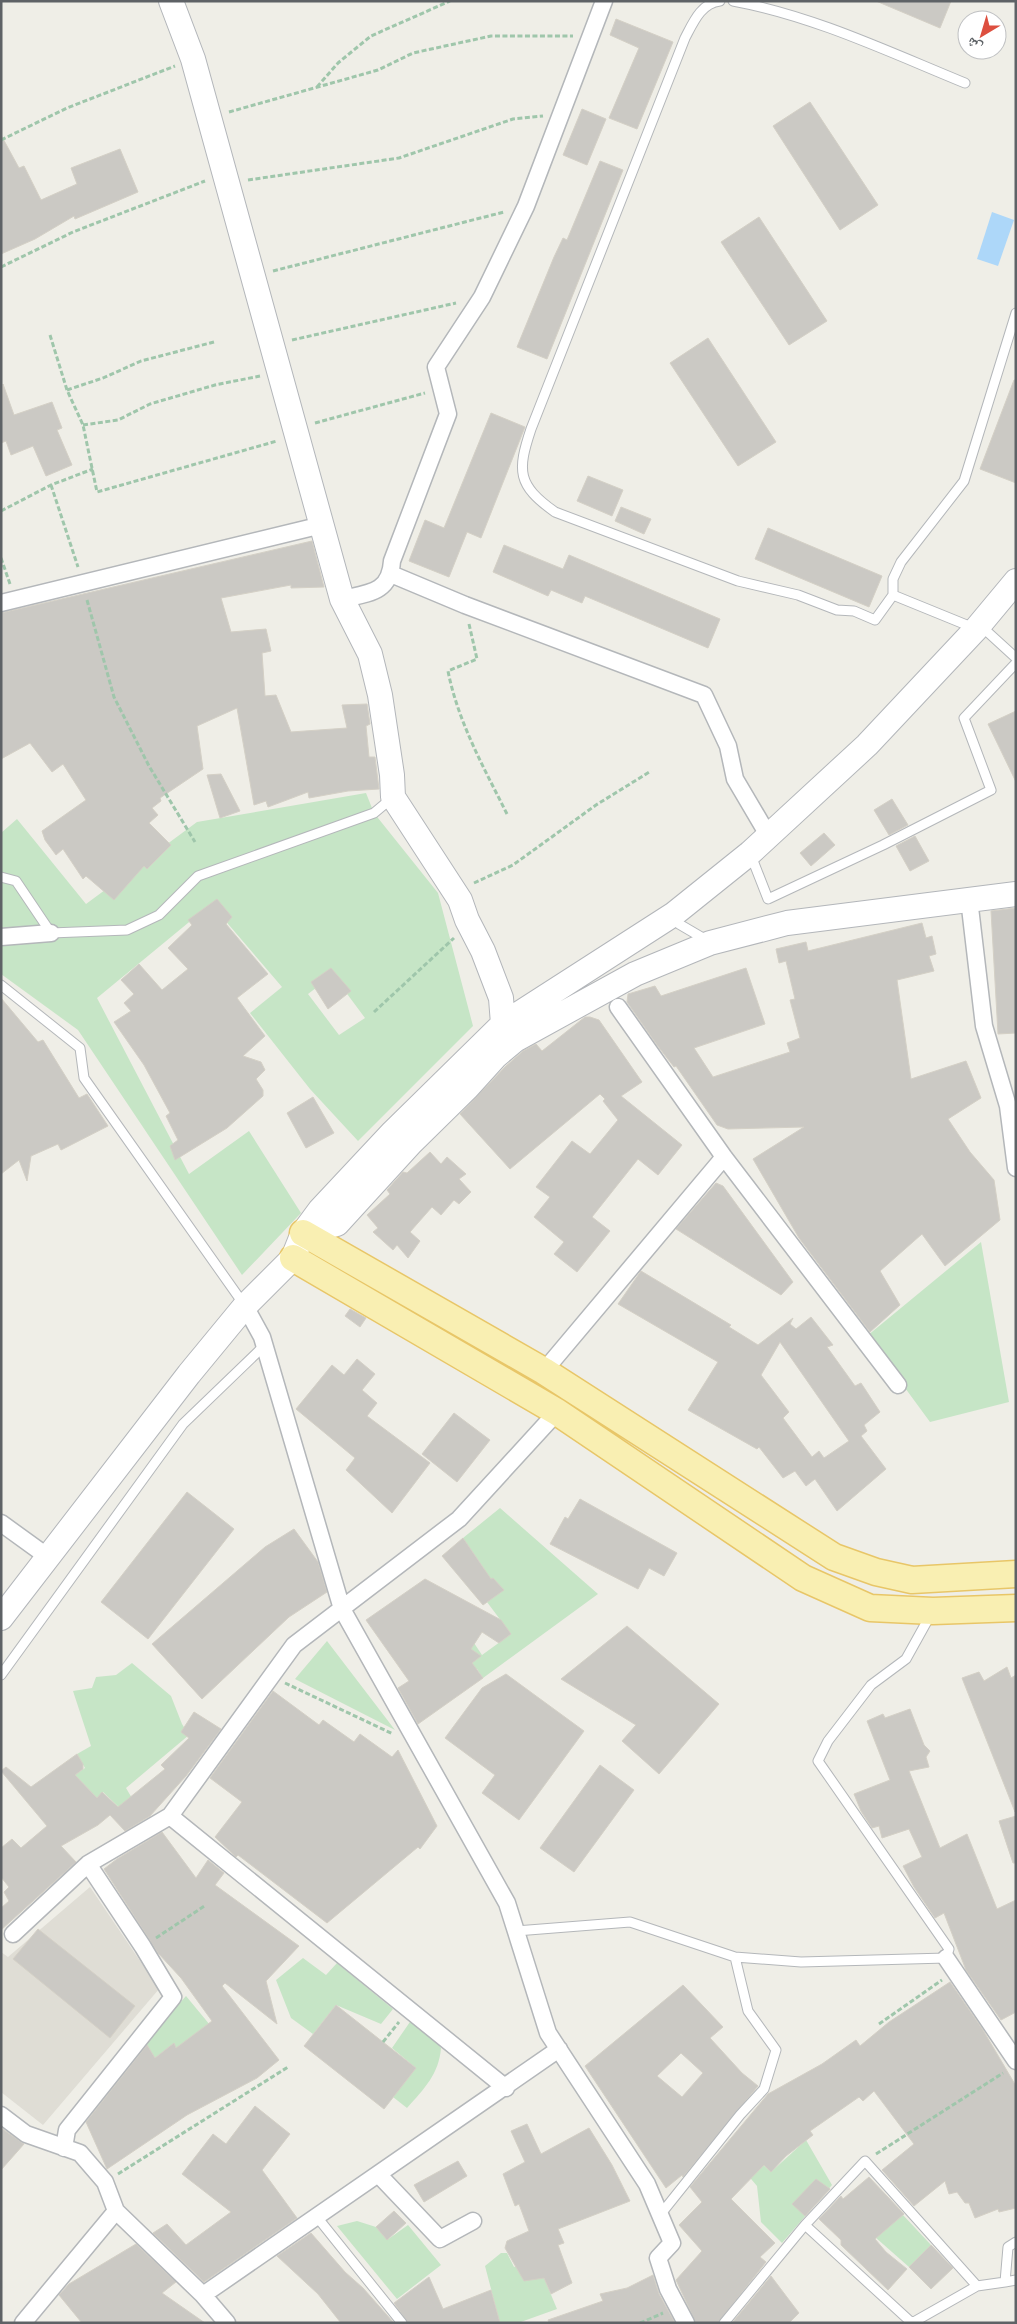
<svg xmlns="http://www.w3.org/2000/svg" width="1017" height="2324" font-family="'Fira Sans Condensed','Noto Naskh Arabic',sans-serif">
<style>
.education{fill:#dfddd5}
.green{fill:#c6e5c6;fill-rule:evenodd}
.water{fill:#add7f9}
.building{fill:#cbc9c4;stroke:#d4d0c6;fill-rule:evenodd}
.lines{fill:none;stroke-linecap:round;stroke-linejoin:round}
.lane-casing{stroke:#b4b7ba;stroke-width:11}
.street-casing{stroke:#b4b7ba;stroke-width:19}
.secondary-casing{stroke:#b3b6ba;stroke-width:26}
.primary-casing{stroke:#e8c668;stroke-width:29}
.path{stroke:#9fc6ab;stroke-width:3;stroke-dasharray:5 2.5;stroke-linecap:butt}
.lane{stroke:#fff;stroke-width:9}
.street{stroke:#fff;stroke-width:16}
.secondary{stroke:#fff;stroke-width:24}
.primary{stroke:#f9efb2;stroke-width:26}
</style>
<rect width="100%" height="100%" fill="#efeee7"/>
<path class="education" d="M90 1887 159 1989 43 2125 1 2092V1952L8 1957Z"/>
<path class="green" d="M366 793 374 813 438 893 473 1026 358 1141 310 1089 250 1013 282 987 211 904 97 998 189 1174 249 1131 301 1213 242 1275 78 1030 1 974V833L17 819 86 904 197 822ZM333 975 365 1018 339 1035 308 994Z
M981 1242 1009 1402 930 1422 867 1336Z
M500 1508 598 1594 483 1678 477 1669 465 1678 470 1637 482 1655 511 1634 487 1602 503 1589 493 1578 474 1594 467 1586 485 1570 463 1538Z
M327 1641 395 1730 295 1679Z
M132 1663 171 1696 182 1724 189 1735 126 1788 136 1805 126 1814 103 1792 97 1798 75 1775 85 1768 77 1754 91 1746 73 1691 92 1688 96 1677 116 1675Z
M303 1958 326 1975 337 1963 393 2009 381 2024 336 2005 313 2034 291 2018 276 1980Z
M186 1996 229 2048H176L174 2043 155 2058 145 2042Z
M412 2019 432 2035 441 2048C439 2074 424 2089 407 2108L393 2097 416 2068 392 2048Z
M806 2140 832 2185 782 2243 761 2222 757 2186 746 2173 760 2162 771 2172Z
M903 2215 931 2245 909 2267 875 2237Z
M357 2221 376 2227 387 2240 408 2225 441 2265 397 2299 337 2226Z
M501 2253H507L514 2267 517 2266 544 2278 557 2309 518 2323H500L485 2266Z"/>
<path class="water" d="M992 212 1014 220 998 266 977 259Z"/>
<path class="building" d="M876 1H951L940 28Z
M616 19 673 42 637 129 609 118 639 48 610 35Z
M810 102 878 205 840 230 773 126Z
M582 109 606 119 587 165 563 155Z
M1 135 19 168 24 166 41 200 77 184 71 168 120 149 138 192 75 219 74 216 35 239 1 254Z
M600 161 623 170 547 359 517 347 554 257 563 238 567 240Z
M759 217 827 321 789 345 721 242Z
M708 338 776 442 738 466 670 363Z
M1014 380H1016V483L980 469Z
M3 384 14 415 52 402 62 428 57 430 72 465 46 476 33 446 11 455 6 441 1 443Z
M491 413 525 427 481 538 467 532 449 577 409 561 425 520 444 528Z
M588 476 623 490 612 516 577 501Z
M621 507 651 519 644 534 615 521Z
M768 528 882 576 869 607 755 559Z
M312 541 324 587 291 588V585L221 598 231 632 266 629 271 651 262 653 265 696 276 695 291 732 347 728 342 705 367 704 370 724 366 726 369 757H375L379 789 348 791 309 798 308 792 268 807 266 801 254 805 237 708 197 726 203 769 160 798 161 801 152 808 158 815 149 823 171 845 147 869 144 866 114 900 86 876 83 879 63 849 56 855 45 840 42 831 86 800 63 764 52 772 30 743 1 759V613Z
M504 545 563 569 569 555 720 619 708 648 585 596 582 603 551 590 548 596 493 572Z
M1016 711V782L988 724Z
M221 774 240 811 220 818 207 775Z
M892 799 908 825 889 835 874 810Z
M824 833 835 845 811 866 800 853Z
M915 836 929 861 910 871 896 846Z
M217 899 232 917 226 924 268 974 237 998 265 1036 243 1056 261 1062 265 1070 256 1079 263 1090V1096L227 1128 175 1160 170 1146 178 1140 166 1116 170 1113 144 1065 114 1022 131 1011 124 1003 134 994 121 980 139 964 162 990 188 969 168 948 192 925 188 920Z
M1016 908V1033L998 1034 991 911Z
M922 923 926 938 932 936 936 954 929 956 934 971 897 980 911 1079 966 1061 981 1098 948 1119 970 1152 994 1180 1000 1220 945 1266 922 1234 880 1271 900 1305 870 1332 799 1238 753 1159 804 1127 728 1129 717 1125 676 1066 674 1067 657 1045 627 1002 628 994 655 986 661 996 746 968 765 1024 694 1048 713 1077 790 1052 787 1043 800 1038 790 1000 795 999 786 961 779 963 776 949 806 942 808 951Z
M331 968 351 991 328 1009 311 982Z
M1 998 38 1042 43 1040 79 1098 87 1094 108 1126 61 1150 58 1144 31 1156 27 1181 19 1160 1 1174Z
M585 1017H590L599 1020 642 1082 621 1096 682 1145 658 1175 638 1159 592 1217 610 1231 577 1272 554 1254 564 1242 534 1217 550 1197 536 1187 572 1141 590 1154 618 1120 603 1101 605 1099 600 1094 510 1169 460 1114 506 1066 523 1051 536 1044 542 1051Z
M313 1097 334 1133 306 1148 287 1113Z
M430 1152 441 1164 447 1157 466 1174 459 1179 471 1192 459 1204 454 1200 441 1215 432 1207 410 1232 420 1241 408 1258 397 1245 393 1250 373 1232 378 1228 367 1215 390 1194 387 1190 403 1172 407 1173Z
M716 1183 723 1186 793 1282 781 1295 676 1229Z
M641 1271 731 1325 729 1327 758 1345 793 1318 790 1324 796 1329 811 1317 833 1345 827 1347 855 1386 861 1383 880 1412 864 1425 867 1431 861 1436 886 1469 837 1511 815 1479 806 1486 795 1471 783 1478 759 1447 757 1449 688 1410 718 1362 618 1304ZM780 1342 849 1441 824 1458 819 1451 812 1457 783 1418 789 1412 761 1375Z
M350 1309 366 1318 360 1327 345 1316Z
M357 1359 375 1374 362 1390 377 1403 367 1416 430 1463 392 1513 346 1470 355 1458 296 1409 332 1365 344 1375Z
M454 1413 490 1440 457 1482 422 1454Z
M187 1492 234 1529 148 1639 101 1602Z
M580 1499 677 1553 664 1576 649 1568 638 1589 550 1544 565 1517 568 1519Z
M294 1529 318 1562 327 1592 289 1617 202 1699 152 1644 265 1547Z
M463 1538 491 1579 493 1578 504 1590 483 1605 442 1556Z
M425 1579 501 1620 511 1634 499 1643 482 1632 471 1649 481 1656 472 1663 483 1678 418 1724 398 1688 409 1681 366 1620Z
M627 1626 719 1704 659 1774 622 1741 636 1725 561 1679Z
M1007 1667 1011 1678 1016 1675 1015 1812 962 1678 979 1672 984 1681Z
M506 1674 584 1731 519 1820 482 1793 495 1775 445 1738 482 1688Z
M273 1691 319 1725 323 1720 354 1742 360 1734 392 1757 398 1750 437 1826 420 1849 418 1847 327 1923 238 1855 236 1857 215 1837 242 1802 210 1778Z
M910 1709 924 1745 930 1751 926 1757 929 1767 909 1771 940 1848 967 1834 997 1909 1016 1900V2012L1001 2020 966 1970 944 1913 935 1918 914 1887 903 1866 922 1857 909 1829 882 1838 879 1826 872 1828 861 1811 854 1794 890 1780 867 1721 883 1714 885 1718Z
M194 1712 221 1729 186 1776 150 1816 125 1831 110 1815 98 1825 61 1846 76 1862 1 1930V1908L9 1901 4 1892 9 1887 1 1877V1848L12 1839 21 1848 47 1826 1 1771 6 1767 31 1787 77 1754 83 1764V1769L75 1775 97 1798 102 1792 118 1807 165 1769 161 1765 189 1738 181 1732Z
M600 1765 634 1790 574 1872 540 1848Z
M1016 1816V1863H1013L999 1821Z
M162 1832 196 1878 208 1860 224 1873 215 1885 299 1946 266 1981 277 2024 225 1983 222 1986 279 2060 257 2078 187 2115 107 2169 86 2122 147 2045 155 2058 174 2043 176 2048 212 2021 181 1978 158 1953 104 1869 117 1859Z
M38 1929 135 2006 110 2038 13 1959Z
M950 1982 983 2030 1016 2086V2208L999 2212 998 2209 975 2218 969 2203H965L957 2192 949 2194 945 2181 914 2206 882 2170 914 2144 874 2091 863 2101 859 2097 810 2131 813 2135 786 2156 771 2172 764 2165 731 2199 775 2243 760 2257 766 2262 718 2323H696L676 2280 702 2251 679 2225 702 2202 690 2187 768 2094 822 2064 856 2040 860 2046 889 2022Z
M683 1985 723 2027 710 2038 742 2073 758 2086 683 2177 682 2175 666 2188 585 2066ZM681 2053 703 2073 682 2097 657 2076Z
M336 2005 416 2068 384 2109 304 2046Z
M255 2106 290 2134 262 2170 297 2218 204 2282 153 2233 167 2224 186 2245 231 2212 182 2174 213 2134 226 2144Z
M527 2124 541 2154 589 2128 612 2165 630 2201 558 2229 564 2243 558 2245 572 2283 551 2294 544 2278 524 2281 505 2248 507 2241 529 2231 519 2204 515 2206 503 2174 525 2162 511 2131Z
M1 2128 24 2144 1 2170Z
M458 2161 467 2176 424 2202 414 2185Z
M869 2177 904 2214 875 2239 886 2252 907 2269 888 2290 841 2245V2240L819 2219 841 2196 843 2199Z
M816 2179 830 2189 805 2216 792 2204Z
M394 2211 406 2223 387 2240 376 2227Z
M311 2233 345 2272 363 2288 394 2323H341L318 2294 277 2256Z
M136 2244 176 2282 162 2293 205 2323H82L59 2295 69 2284Z
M931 2245 953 2268 931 2289 909 2267Z
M653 2275 659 2294 675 2323H549L548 2320 603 2301 600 2294 627 2288Z
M771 2276 799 2313 789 2323H732Z
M429 2277 443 2309 491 2290 500 2323H408L394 2303Z"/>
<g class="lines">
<g class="lane-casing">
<path id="lane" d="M720 1C701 3 693 23 685 38L531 429C517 471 517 485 555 512L738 581 798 595 837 610 854 611 875 620 893 595V579L901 562 964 481 1016 313
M733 1C814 16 889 52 965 83
M893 595 974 628
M981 626 1016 658
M750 853 768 899 883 845 991 790 964 718 1016 663
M1 877 16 881 51 933 127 930 159 915 198 876 374 813 392 798
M674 914 679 924 708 941
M1 985 80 1048 84 1078 245 1306
M1 1675 183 1424 265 1345
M516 1931 630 1922 735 1957 801 1962 946 1958 949 1949 818 1761 828 1741 871 1685 906 1659 931 1614
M660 2215 740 2115 764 2089 776 2050 748 2011 735 1957
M317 2217 402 2323
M1016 2242 1008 2247 1005 2282 1016 2280
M977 2286 912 2323 805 2225 865 2161 977 2286 1005 2282
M724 2323 805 2225"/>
</g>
<g class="street-casing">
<path id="street" d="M391 574 465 605 704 695 728 746 735 779 768 835
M342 599C369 593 390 593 392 561L448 414 436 367 482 297 526 206 604 1
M1 603 322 525
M969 899 984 1026 1008 1106 1016 1168
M1 937 51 933
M618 1007 724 1157 898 1385
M245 1306 262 1337 342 1609 507 1903 548 2033 647 2184 672 2243 658 2258 668 2289 686 2323
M544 1371 724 1157
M1 1523 48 1557
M13 1934 88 1864 170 1816
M946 1958 1016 2061
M506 2088 170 1816 294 1645 459 1519 557 1412
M1 2115 26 2134 80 2153 105 2182 116 2211 203 2295 227 2323
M64 2148 67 2130 173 1997 143 1947 88 1864
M378 2174 440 2239 473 2221
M203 2295 559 2049
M23 2323 116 2211"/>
</g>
<g class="secondary-casing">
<path id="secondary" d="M171 1 193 59 342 599 370 654 380 695 392 775 393 797 460 900 467 920 483 951 501 998 503 1024
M303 1233 337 1224 411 1143 467 1088 496 1056 515 1040 635 974 710 943 787 923 1016 894
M1 1618 189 1374 245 1306 293 1258 303 1233 320 1210 393 1132 503 1024 674 914 750 853 867 745 976 629 1016 581"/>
</g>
<g class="primary-casing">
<path id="primary" d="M303 1233 544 1371 834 1557 876 1572 912 1580 1016 1574
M293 1258 557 1412 803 1578 870 1608 933 1611 1016 1608"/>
</g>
<path class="path" d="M317 87 338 63 371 36 450 1
M229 112 378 70 413 53 491 36H573
M1 140 67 108 175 66
M248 180 399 158 513 119 543 116
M1 267 73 232 205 181
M273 271 504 212
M50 335 67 390 83 425 97 492 277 441
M292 340 456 303
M67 390 103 378 141 361 214 342
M315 423 425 393
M83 425 118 420 150 404 215 385 260 376
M51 485 78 567
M1 511 51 485 93 469
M1 558 10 584
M87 600 114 697 149 766 195 842
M469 624 477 659 448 671C458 722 484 768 507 814
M474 883 513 865 596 805 651 771
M374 1012 454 938
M285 1683 393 1734
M156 1938 206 1905
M879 2024 942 1980
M383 2042 399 2022
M876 2154 1003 2073
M118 2174 288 2067
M640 2323 663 2313"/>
<use href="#lane" class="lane"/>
<use href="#street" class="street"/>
<use href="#secondary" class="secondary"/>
<use href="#primary" class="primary"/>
</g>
<rect width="1017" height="2324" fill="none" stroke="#5e6266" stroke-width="5"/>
<g transform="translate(982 35) rotate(218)"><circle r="24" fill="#ffffff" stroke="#bfc0c2"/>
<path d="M0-4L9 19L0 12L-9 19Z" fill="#dd4f3f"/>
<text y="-8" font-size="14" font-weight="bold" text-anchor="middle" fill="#5e6266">ش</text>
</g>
</svg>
